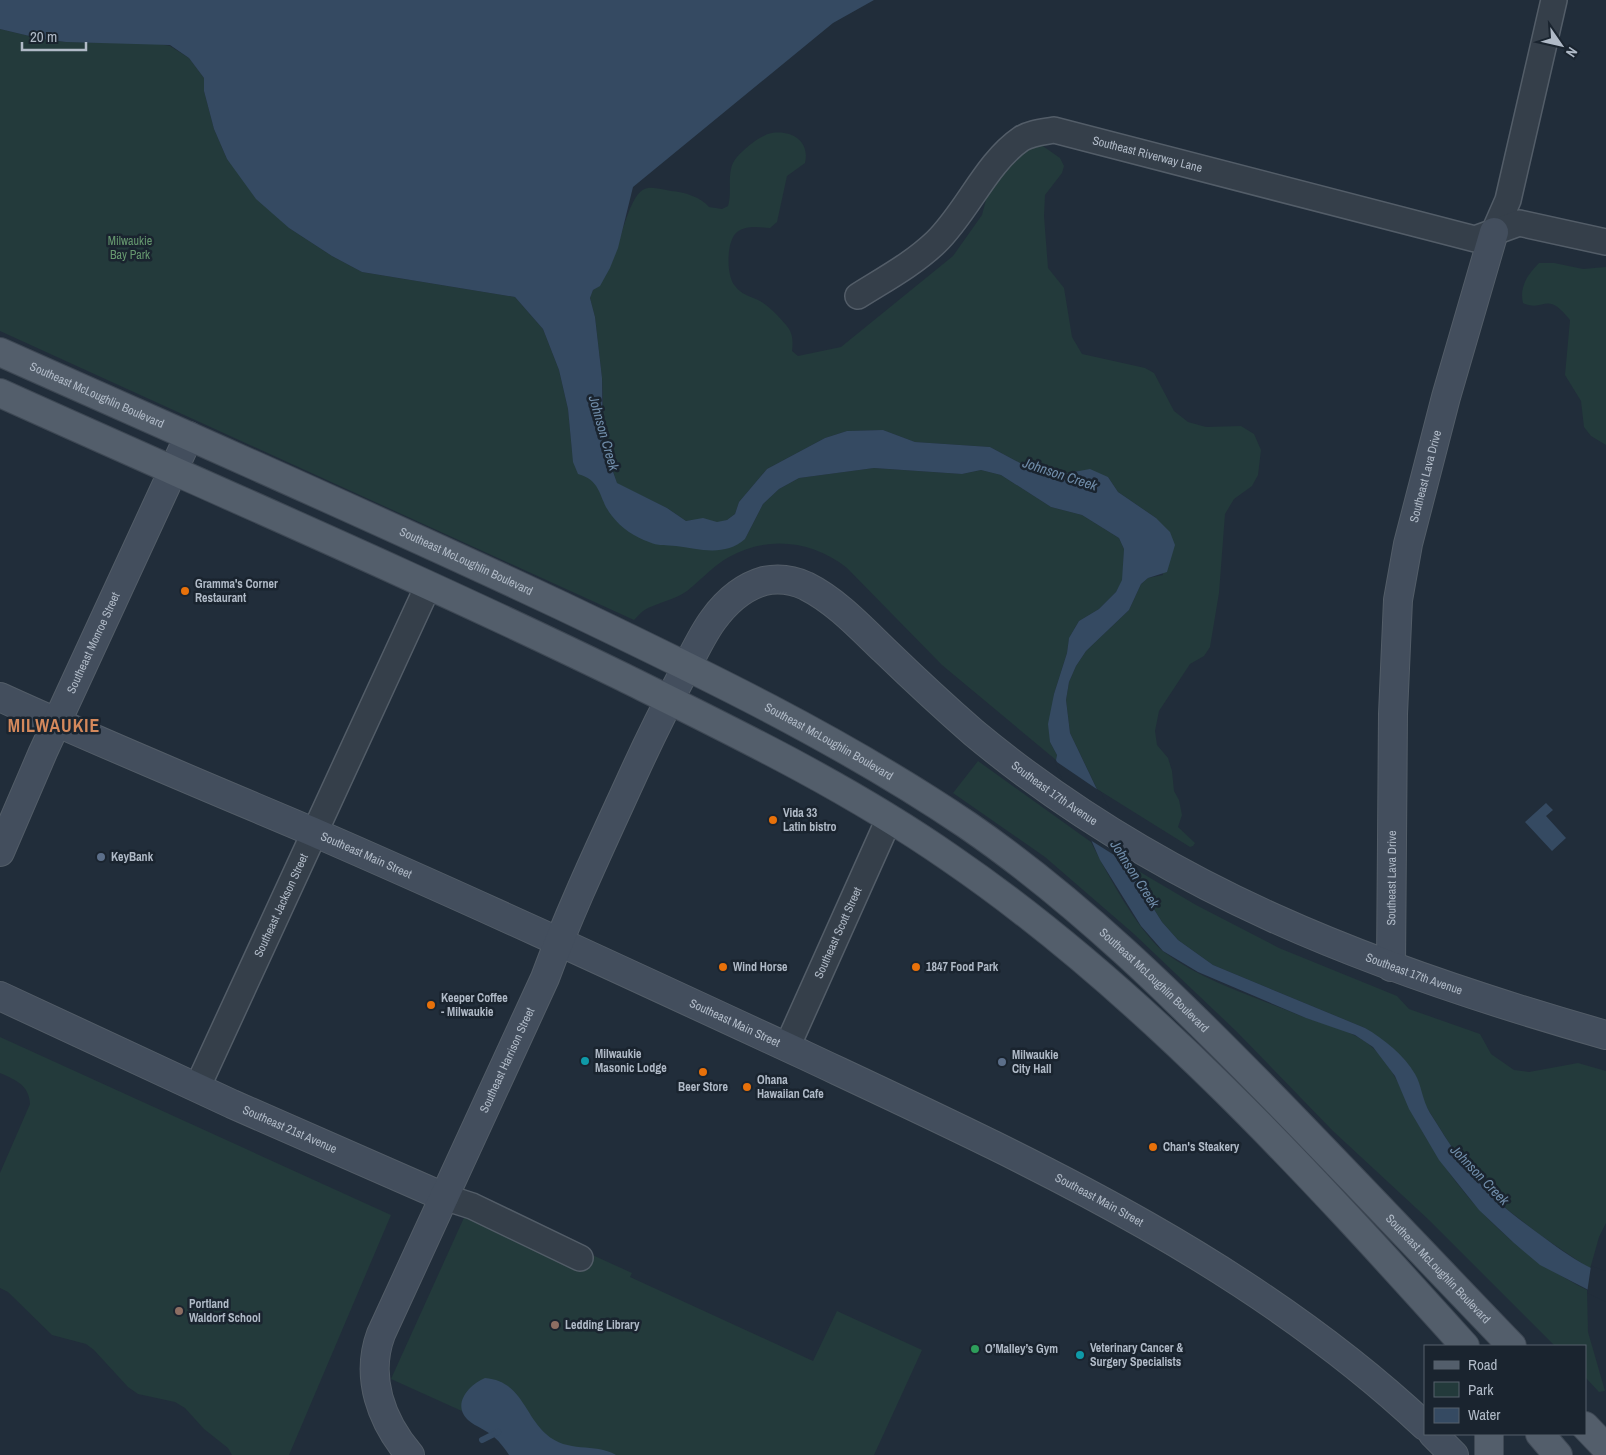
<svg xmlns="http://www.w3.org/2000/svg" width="1606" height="1455" font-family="'Archivo Narrow',sans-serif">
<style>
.green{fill:#233a3b}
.water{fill:#354a62}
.pier{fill:#212d3a}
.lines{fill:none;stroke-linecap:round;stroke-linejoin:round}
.stream{stroke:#354a62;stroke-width:6}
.street-casing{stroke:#535d68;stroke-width:28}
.secondary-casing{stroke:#535d68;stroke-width:30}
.primary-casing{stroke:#3e4854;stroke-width:30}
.street{stroke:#353f4a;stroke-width:25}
.secondary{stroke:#434e5d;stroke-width:28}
.primary{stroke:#535e6b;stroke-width:28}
.food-dot{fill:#e8710a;stroke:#1a242f;stroke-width:2}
.service-dot{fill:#5c6f8a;stroke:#1a242f;stroke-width:2}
.culture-dot{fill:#0f9aa8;stroke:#1a242f;stroke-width:2}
.education-dot{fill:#8d6e63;stroke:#1a242f;stroke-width:2}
.leisure-dot{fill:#2e9e5b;stroke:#1a242f;stroke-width:2}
.labels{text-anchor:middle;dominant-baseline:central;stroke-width:5;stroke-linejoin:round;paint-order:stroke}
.street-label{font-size:12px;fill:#b0bac7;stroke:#1a242f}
.park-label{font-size:12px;fill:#66986f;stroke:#1a242f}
.poi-label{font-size:12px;font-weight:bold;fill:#b0bac7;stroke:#1a242f;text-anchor:start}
.water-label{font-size:14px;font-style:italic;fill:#708daa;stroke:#1a242f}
.district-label{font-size:18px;font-weight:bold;letter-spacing:1px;fill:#d5895c;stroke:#1a242f}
</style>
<rect width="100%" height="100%" fill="#212d3a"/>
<path class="green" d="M0 29 42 39 66 42 154 43 170 46 189 58 204 78V91L214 129 227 159 289 228 332 256 362 272 515 297 543 329 559 370 568 409 572 451 605 448 602 378 595 317 590 298 593 290C620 274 623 191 648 188 655 187 664 190 671 191 684 192 701 197 709 207L722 209 728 206C733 191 725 170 737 157 745 148 760 135 772 133 793 130 810 142 805 163L787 176 777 222 770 228C760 227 746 225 737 232 726 241 726 276 735 286 741 294 749 296 758 300 767 304 783 320 789 329 793 335 793 344 792 351L798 356 841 347 953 256 982 215 987 196 1015 159 1037 142 1060 158 1064 166 1062 173 1045 195 1044 216 1048 268 1064 288 1072 337 1082 354 1145 368 1154 373 1174 411 1188 422 1206 427 1241 426 1254 434 1261 450 1258 475 1252 486 1234 499 1225 514 1219 593 1210 647 1204 656 1190 664 1159 711 1155 731 1157 745 1168 758 1172 771 1174 791 1179 800 1182 815 1178 827 1195 843 1193 846 1190 847 1097 789 1070 733 1066 700 1069 682 1076 666 1086 651 1129 610 1141 584 1148 578 1163 575 1156 518 1118 492 1108 477 1075 471 1063 474 1020 463 990 447 915 442 883 430 847 431 825 438 767 469 739 502 735 514 727 520 717 523 703 519 686 521 667 508 617 484 612 467 613 486 691 541 745 539 763 504 779 489 799 478 874 468 962 474 981 470 1001 475 1051 507 1082 515 1119 538 1124 549 1123 580 1116 592 1099 609 1079 621 1069 638 1067 653 1054 694 1050 742 1057 755 1056 760 942 665 847 568C813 541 768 535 729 557 713 566 701 580 687 591 676 599 661 602 648 608 643 610 638 616 634 620L0 331Z
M1539 263H1554L1583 269 1606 267V445L1591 436 1584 427 1581 401 1565 375 1570 320C1546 289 1545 313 1523 303 1519 287 1528 274 1539 263Z
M978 761 1091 842C1106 872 1138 931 1164 952 1204 982 1256 997 1301 1016 1325 1025 1354 1030 1373 1048 1397 1070 1405 1102 1421 1129 1462 1200 1513 1253 1587 1290L1588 1332 1605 1391 1599 1392 1585 1377V1346H1555L1429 1220 1333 1131 1236 1031 1134 934 1045 857 953 793Z
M1135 869 1196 905 1279 948 1397 996 1409 1009 1480 1034 1491 1054 1514 1070 1529 1072 1578 1063 1606 1071V1223L1599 1237 1590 1269 1540 1235 1495 1200 1451 1146 1422 1100 1415 1075 1404 1059 1365 1028 1213 965 1178 940 1162 922 1145 895Z
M0 1037 391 1215 289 1455H232L228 1448 204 1429 185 1408 175 1402 138 1394 128 1387 94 1350 86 1344 52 1335 8 1292 0 1288V1173L30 1104C29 1085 16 1080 0 1073Z
M472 1200 632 1273 630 1277 813 1361 837 1311 922 1350 874 1455H559L391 1379Z"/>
<path class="water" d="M0 0H874L833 23 633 187 618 248 610 268 600 286 593 290 590 298 595 317 602 378 603 443 617 483 667 508 686 521 703 518 717 522 727 520 735 514 739 502 767 469 825 438 847 431 883 430 915 442 990 447 1020 463 1063 474 1090 469 1108 477 1118 492 1156 518 1170 532 1175 545 1167 572 1148 578 1141 584 1129 610 1086 651 1076 666 1069 682 1066 700 1070 733 1135 869 1145 895 1162 922 1178 940 1213 965 1365 1028C1384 1039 1404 1055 1415 1074 1422 1086 1422 1100 1430 1113 1449 1143 1469 1176 1496 1200 1513 1215 1532 1229 1550 1242 1568 1255 1585 1267 1606 1274V1299L1540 1265 1514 1243 1479 1210 1439 1160 1409 1109 1395 1076 1373 1047 1355 1035 1306 1018 1198 972 1163 951 1141 926 1100 860 1056 760 1057 755 1050 742 1048 724 1054 694 1067 653 1069 638 1079 621 1099 609 1116 592 1122 580 1124 549 1119 538 1082 515 1051 507 1001 475 981 470 962 474 874 468 799 478 779 489 763 504 745 539C725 557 699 549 676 546 667 545 657 546 649 542 635 537 621 528 612 516 598 499 603 481 578 474L573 462 568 409 559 370 543 329 515 297 362 272 332 256 289 228 256 199 227 159 214 129 204 91V78L189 58 170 45 66 42 42 39 0 29Z
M1546 803 1553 810 1546 816 1566 838 1552 851 1525 822Z
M485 1378C521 1381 524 1414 546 1434 568 1454 594 1442 616 1455H509C505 1449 500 1442 494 1437 487 1430 476 1427 468 1420 451 1404 470 1384 485 1378Z"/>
<path class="pier" d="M1054 760 1101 792 1138 870 1087 838Z
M1591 1266 1606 1271V1302L1587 1293Z"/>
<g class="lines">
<path class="stream" d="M482 1440 498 1432"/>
<g class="street-casing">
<g id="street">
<path d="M1494 232 1508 200 1554 0"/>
<path id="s1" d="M858 296C885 279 913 264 936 242 967 212 986 163 1021 139 1030 133 1043 132 1054 130L1475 239 1519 223 1606 242"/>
<path id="s2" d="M787 1047 889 819"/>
<path id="s3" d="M197 1088 428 586"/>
<path d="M444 1197 472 1206 580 1258"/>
</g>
</g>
<g class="secondary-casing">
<g id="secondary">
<path id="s4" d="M0 697C103 744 207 787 311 831 477 903 640 979 804 1055 1023 1158 1246 1258 1425 1426"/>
<path id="s5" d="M0 852 43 752 189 436"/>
<path id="s6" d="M1391 967 1393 714 1398 600 1408 544 1446 397 1494 232"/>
<path id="s7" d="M0 996 232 1104 444 1197"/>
<path d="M1433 1434 1454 1455"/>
<path id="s8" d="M410 1455C381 1421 365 1377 381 1334L545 978C571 908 603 841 634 773 650 738 667 704 685 670 694 653 702 635 713 620 726 602 743 587 764 581 778 578 793 580 806 586 836 601 860 627 884 650 913 678 943 706 974 733 1162 889 1373 969 1606 1035"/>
</g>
</g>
<g class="primary-casing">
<g id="primary">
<path id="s9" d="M0 352C188 436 376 518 562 606 700 672 840 739 967 825 1078 901 1176 998 1270 1094 1351 1177 1431 1262 1512 1346"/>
<path d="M0 393C208 487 418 577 623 677 734 732 848 787 950 858 1143 990 1309 1173 1465 1346"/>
<path d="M1585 1426 1606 1448"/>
<path d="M1540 1434 1558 1455"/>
<path d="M1489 1455V1434"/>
</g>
</g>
<use href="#street" class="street"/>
<use href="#secondary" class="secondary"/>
<use href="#primary" class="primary"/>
</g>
<g class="food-dot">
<circle cx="185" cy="591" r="5"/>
<circle cx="773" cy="820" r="5"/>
<circle cx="723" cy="967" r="5"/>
<circle cx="916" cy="967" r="5"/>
<circle cx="431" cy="1005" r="5"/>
<circle cx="703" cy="1072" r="5"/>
<circle cx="747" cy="1087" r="5"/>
<circle cx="1153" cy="1147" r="5"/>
</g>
<g class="service-dot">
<circle cx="101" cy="857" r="5"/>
<circle cx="1002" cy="1062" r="5"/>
</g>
<g class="culture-dot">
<circle cx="585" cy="1061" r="5"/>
<circle cx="1080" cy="1355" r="5"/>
</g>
<g class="education-dot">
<circle cx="179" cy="1311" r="5"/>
<circle cx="555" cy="1325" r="5"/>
</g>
<circle class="leisure-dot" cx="975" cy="1349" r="5"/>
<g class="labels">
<g class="street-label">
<text stroke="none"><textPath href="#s1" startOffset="360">Southeast Riverway Lane</textPath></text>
<text stroke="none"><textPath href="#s9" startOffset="106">Southeast McLoughlin Boulevard</textPath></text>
<text stroke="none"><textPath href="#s6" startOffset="494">Southeast Lava Drive</textPath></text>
<text stroke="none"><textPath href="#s9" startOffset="511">Southeast McLoughlin Boulevard</textPath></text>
<text stroke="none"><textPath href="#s5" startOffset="229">Southeast Monroe Street</textPath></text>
<text stroke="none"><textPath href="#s9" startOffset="916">Southeast McLoughlin Boulevard</textPath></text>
<text stroke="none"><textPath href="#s8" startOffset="1351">Southeast 17th Avenue</textPath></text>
<text stroke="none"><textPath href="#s4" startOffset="399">Southeast Main Street</textPath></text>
<text stroke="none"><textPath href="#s6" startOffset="89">Southeast Lava Drive</textPath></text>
<text stroke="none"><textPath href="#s3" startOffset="201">Southeast Jackson Street</textPath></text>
<text stroke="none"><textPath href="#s2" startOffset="125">Southeast Scott Street</textPath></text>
<text stroke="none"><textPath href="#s8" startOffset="1755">Southeast 17th Avenue</textPath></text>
<text stroke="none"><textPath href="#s9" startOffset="1321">Southeast McLoughlin Boulevard</textPath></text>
<text stroke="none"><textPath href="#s4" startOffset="804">Southeast Main Street</textPath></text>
<text stroke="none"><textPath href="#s8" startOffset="432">Southeast Harrison Street</textPath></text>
<text stroke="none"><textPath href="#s7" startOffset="319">Southeast 21st Avenue</textPath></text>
<text stroke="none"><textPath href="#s4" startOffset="1209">Southeast Main Street</textPath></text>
<text stroke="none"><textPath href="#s9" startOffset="1726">Southeast McLoughlin Boulevard</textPath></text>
</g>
<g class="park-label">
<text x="130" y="241">Milwaukie<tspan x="130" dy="14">Bay Park</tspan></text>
</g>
<g class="poi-label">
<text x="195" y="584">Gramma's Corner<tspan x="195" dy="14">Restaurant</tspan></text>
<text x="783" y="813">Vida 33<tspan x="783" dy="14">Latin bistro</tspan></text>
<text x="111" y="857">KeyBank</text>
<text x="733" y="967">Wind Horse</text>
<text x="926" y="967">1847 Food Park</text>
<text x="441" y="998">Keeper Coffee<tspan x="441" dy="14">- Milwaukie</tspan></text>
<text x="595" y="1054">Milwaukie<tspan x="595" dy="14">Masonic Lodge</tspan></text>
<text x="1012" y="1055">Milwaukie<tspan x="1012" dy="14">City Hall</tspan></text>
<text x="757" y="1080">Ohana<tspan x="757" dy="14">Hawaiian Cafe</tspan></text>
<text x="703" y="1087" text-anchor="middle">Beer Store</text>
<text x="1163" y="1147">Chan's Steakery</text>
<text x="189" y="1304">Portland<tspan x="189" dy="14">Waldorf School</tspan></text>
<text x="565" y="1325">Ledding Library</text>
<text x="1090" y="1348">Veterinary Cancer &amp;<tspan x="1090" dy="14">Surgery Specialists</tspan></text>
<text x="985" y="1349">O’Malley’s Gym</text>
</g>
<g class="water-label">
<text transform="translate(604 433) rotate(74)">Johnson Creek</text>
<text transform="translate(1060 474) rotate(18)">Johnson Creek</text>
<text transform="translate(1135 874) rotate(57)">Johnson Creek</text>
<text transform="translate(1480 1175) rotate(46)">Johnson Creek</text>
</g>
<g class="district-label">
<text x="54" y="725">MILWAUKIE</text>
</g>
</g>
<rect x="1424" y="1345" width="162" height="90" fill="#1a242f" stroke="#56606c"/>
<rect x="1434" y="1361" width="25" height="8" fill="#535e6b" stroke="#56606c"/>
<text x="1468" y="1370" font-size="15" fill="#b0bac7">Road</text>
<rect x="1434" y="1382" width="25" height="15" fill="#233a3b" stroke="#56606c"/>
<text x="1468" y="1395" font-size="15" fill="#b0bac7">Park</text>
<rect x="1434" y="1408" width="25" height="15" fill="#354a62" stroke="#56606c"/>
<text x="1468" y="1420" font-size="15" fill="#b0bac7">Water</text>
<g transform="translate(1561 45) rotate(124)" stroke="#1a242f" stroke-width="4" paint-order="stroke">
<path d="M0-4L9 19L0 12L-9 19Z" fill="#b0bac7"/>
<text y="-8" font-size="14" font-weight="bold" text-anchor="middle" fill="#b0bac7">N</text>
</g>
<path d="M22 42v8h64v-8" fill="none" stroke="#b0bac7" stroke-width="2.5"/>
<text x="30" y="42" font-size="15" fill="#b0bac7" stroke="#1a242f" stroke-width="4" paint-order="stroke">20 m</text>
</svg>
